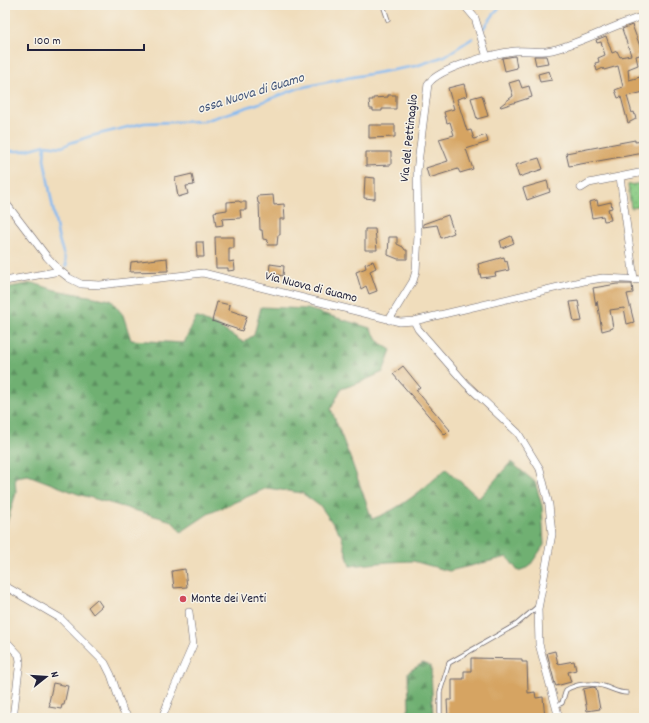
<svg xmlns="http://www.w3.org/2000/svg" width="649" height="723" font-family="Dekko,sans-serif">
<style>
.forest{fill:url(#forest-firs);stroke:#486956}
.park{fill:url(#park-dots);stroke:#567760}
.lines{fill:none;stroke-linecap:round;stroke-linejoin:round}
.stream{stroke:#83baf2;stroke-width:2.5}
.building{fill:#d6a462}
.service-casing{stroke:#6a6368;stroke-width:5}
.minor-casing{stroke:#6a6368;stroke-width:8}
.service{stroke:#fff;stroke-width:3.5}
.minor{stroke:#fff;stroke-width:7}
.poi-dot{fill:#d1495b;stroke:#f7f3e8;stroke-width:1.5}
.labels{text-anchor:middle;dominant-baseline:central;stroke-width:3;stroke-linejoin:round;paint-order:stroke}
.street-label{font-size:13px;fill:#22223b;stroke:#f7f3e8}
.poi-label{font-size:13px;fill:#22223b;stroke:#f7f3e8;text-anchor:start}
.water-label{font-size:14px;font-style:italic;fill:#44577b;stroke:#f7f3e8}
</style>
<defs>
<pattern id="forest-firs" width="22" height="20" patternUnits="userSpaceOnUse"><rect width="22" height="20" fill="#6fb072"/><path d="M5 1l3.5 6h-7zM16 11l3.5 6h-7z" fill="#5b8f5f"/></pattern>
<pattern id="park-dots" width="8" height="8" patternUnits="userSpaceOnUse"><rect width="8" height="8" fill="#8acc84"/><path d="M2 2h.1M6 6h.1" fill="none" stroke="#77af73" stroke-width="1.8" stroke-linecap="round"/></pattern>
</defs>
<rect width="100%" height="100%" fill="#f7f3e8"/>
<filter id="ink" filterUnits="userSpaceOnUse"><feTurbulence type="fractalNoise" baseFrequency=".025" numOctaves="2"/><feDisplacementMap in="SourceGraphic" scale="8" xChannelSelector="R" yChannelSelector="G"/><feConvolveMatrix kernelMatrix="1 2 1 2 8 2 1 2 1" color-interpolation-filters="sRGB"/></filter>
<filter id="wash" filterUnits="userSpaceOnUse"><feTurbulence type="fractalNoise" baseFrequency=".012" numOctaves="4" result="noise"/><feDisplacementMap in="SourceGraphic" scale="16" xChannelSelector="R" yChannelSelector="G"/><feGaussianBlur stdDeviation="0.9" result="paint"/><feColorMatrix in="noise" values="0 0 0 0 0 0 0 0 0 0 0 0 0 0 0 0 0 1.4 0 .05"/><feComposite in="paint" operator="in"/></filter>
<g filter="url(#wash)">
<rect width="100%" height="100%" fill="#f0ddbc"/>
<path class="forest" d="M33 283 55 290 111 300 123 315 131 340 184 343 196 317 219 327 243 342 254 335 261 307 308 309 370 328 380 343 391 350 383 372 361 382 341 389 331 409 351 460 372 519C401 509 423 489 446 469L479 498 511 462 535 482 542 506 544 545 529 567 518 571 507 557 449 571 413 561 388 562 350 566 341 535 321 507 302 493 267 488 208 514 181 532 172 521 78 494 28 475 15 477 16 493 5 529V288Z
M423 663 431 666 433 718H405L409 708 408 672Z"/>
<path class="park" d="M644 183V206L631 208 628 185Z"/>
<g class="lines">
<path class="stream" d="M482 30 501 5
M45 145 44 159 58 236 67 266H65
M5 153 11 151H23L45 145 62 147 70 143 91 136 144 123 204 121 254 105 299 88 347 78 416 66 445 56 473 38"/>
</g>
<g id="blocks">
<path class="building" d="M632 25 643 54 636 56 638 65 628 69 629 80 644 76V92L627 96 632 113 634 112 636 119 628 123 621 97 618 98 615 90 623 87 618 66 604 70 603 68 597 71 595 63 599 62 598 58 605 55 601 42 597 43 596 40 606 36 612 53 617 51 620 57 631 55 622 29Z
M515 56 517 68 505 71 502 58Z
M534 56H546L548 63 536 65Z
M549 71 552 80 540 82 538 74Z
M519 80 522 88 529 86 532 97 501 107 500 106 513 96 509 83Z
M464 84 467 96 457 99 467 131 471 130 474 139 486 135 488 142 466 149 473 169 460 173 458 169 429 178 426 168 448 161 439 139 454 135 450 122 447 123 444 112 454 109 448 88Z
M388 95H396V109H382V111H373V109H370L369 100H373V98L388 97Z
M482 95 488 116 477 119 471 98Z
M369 125H395V137L369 138Z
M635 140V142L644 141V153L569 166 566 153Z
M366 152H391V165L366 166Z
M539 158 543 169 519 177 515 165Z
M192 174 194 185 186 186 188 194 178 197 175 178Z
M365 177 375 178V199L364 198Z
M547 181 550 192 527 200 523 188Z
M273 195 274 205 284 204 285 219H280V235H278L277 245H267L268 240 263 239 262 230H260L259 203H258L257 196Z
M597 200 598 205 611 202 612 208 608 209 611 220 604 221 603 216 592 218 589 202Z
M239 201 240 202H246V210H240L241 218 222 219 223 225 216 226 214 212 227 210V202Z
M448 215 454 233 441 238 437 225 423 227V224Z
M365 229H375L377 250H365Z
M511 236 514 243 502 248 500 241Z
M215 237H234V248H229V262L234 261 235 270 228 271V268H216Z
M389 237H397V244L403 247 405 250H407V259H398L388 255Z
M196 242H203L204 257H197Z
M504 257 505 262 507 261 509 270 495 273 496 276 481 278 478 264Z
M167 258 168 271 130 272 131 262Z
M373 261 376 268 370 271 377 291 369 294 366 286 361 289 356 272 366 268 365 264Z
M270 264 284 266 283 276 269 273Z
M617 284H632L633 293 627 294 634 322 627 324 624 308 610 310 613 328 602 331 597 301 596 306 593 288Z
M578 301 582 321 574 322 570 302Z
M217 302 230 305 229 310 247 316 242 331 212 321Z
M403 366 420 387 416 390 450 430 445 435 393 374Z
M185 569 187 587 174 588 172 571Z
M97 599 102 606 93 614 88 607Z
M555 651 558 664 574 661 576 670 568 672 571 682 556 686 555 684 547 653Z
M471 658 522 659V662H527L528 693 535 692 536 698 543 697 545 718H448L447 700H452V679H464V671H471Z
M53 683 68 686 64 705H62L61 709 49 707 50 703 49 702Z
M593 687 596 688 600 709 587 711 583 689Z"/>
</g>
</g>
<g filter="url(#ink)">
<use href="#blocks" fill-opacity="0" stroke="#6a6368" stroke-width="1"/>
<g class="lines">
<g class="service-casing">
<path id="service" d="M383 5 388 20
M556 706 562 703 566 690C575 684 591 682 603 686 611 688 617 693 627 693
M440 718V692L449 663 517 624 537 607"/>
</g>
<g class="minor-casing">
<path id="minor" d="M464 5 475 18 487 57
M620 177 634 279
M581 188 589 183 644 172
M5 202 47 257 60 271 69 278 81 284 100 285 203 273 400 322 414 321 584 281 603 278 644 280
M5 281 60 271
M389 320 413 281 416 271 418 235 417 171 428 84C439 68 495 53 515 51 527 50 540 53 552 50 584 42 613 25 644 16
M414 321 418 329 466 384 518 433 540 469 549 505 552 534 538 609 539 644 559 718
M5 586 60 618 105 663 111 675 123 711 129 718
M5 640 19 655 20 661 13 718
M162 718 169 700 193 645 189 612"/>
</g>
<use href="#service" class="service"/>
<use href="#minor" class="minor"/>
</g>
</g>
<circle class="poi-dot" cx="183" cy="599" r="4"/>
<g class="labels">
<g class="street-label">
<text transform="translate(410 138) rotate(-84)">Via del Pettinaglio</text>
<text transform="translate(311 288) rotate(14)">Via Nuova di Guamo</text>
</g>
<g class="poi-label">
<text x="191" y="599">Monte dei Venti</text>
</g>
<g class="water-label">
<text transform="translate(251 94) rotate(-17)">ossa Nuova di Guamo</text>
</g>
</g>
<rect width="649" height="723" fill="none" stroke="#f7f3e8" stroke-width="20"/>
<g transform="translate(46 677) rotate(73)" stroke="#f7f3e8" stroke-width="3" paint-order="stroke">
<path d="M0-3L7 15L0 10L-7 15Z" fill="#22223b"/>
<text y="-6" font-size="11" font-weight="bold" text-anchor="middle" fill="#22223b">N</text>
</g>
<path d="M28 44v6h116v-6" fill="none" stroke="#22223b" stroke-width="2"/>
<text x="34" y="44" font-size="12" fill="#22223b" stroke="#f7f3e8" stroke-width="3" paint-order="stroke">100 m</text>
</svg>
